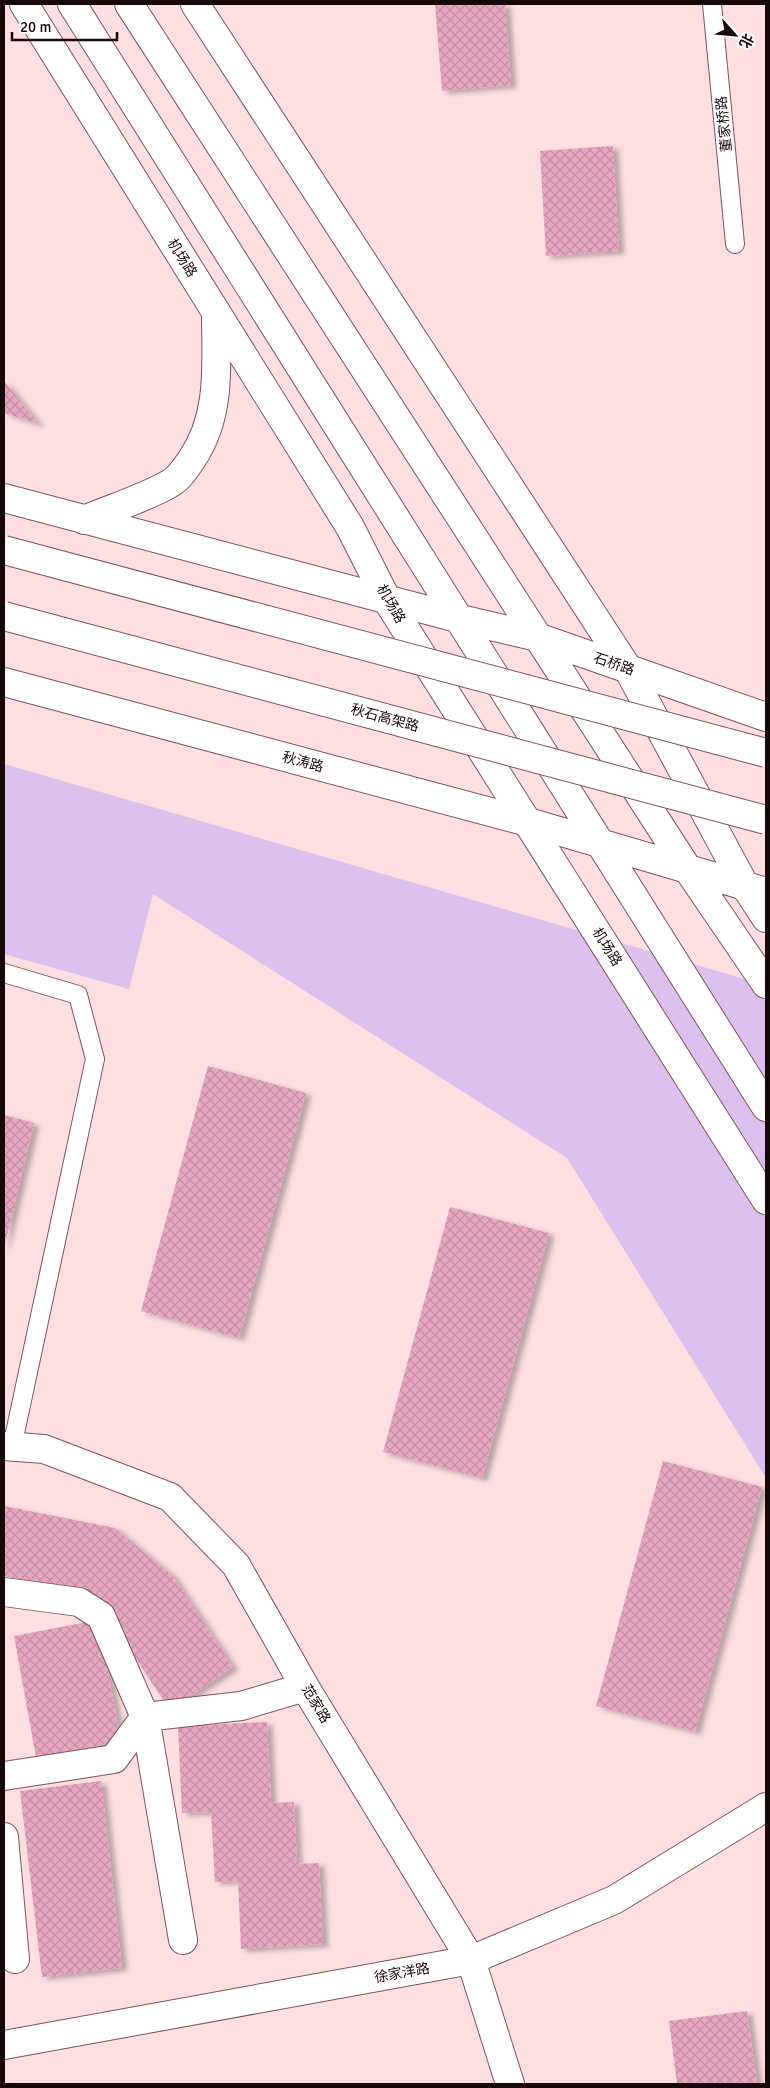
<svg xmlns="http://www.w3.org/2000/svg" width="770" height="2088" font-family="Signika,'Noto Sans SC',sans-serif">
<style>
.grass{fill:#dcc0ee}
.building{fill:url(#building-cross-hatch);filter:url(#shadow)}
.lines{fill:none;stroke-linecap:round;stroke-linejoin:round}
.service-casing{stroke:#7e5459;stroke-width:20}
.minor-casing{stroke:#7e5459;stroke-width:30}
.secondary-casing{stroke:#7e5459;stroke-width:30}
.primary-casing{stroke:#7e5459;stroke-width:30}
.service{stroke:#fff;stroke-width:18}
.minor{stroke:#fff;stroke-width:28}
.secondary{stroke:#fff;stroke-width:28}
.primary{stroke:#fff;stroke-width:28}
.trunk-bridge-casing{stroke:#7e5459;stroke-width:30;stroke-linecap:butt}
.trunk-bridge{stroke:#fff;stroke-width:28}
.labels{text-anchor:middle;dominant-baseline:central;stroke-width:4;stroke-linejoin:round;paint-order:stroke}
.street-label{font-size:14px;fill:#17080a;stroke:#fff}
</style>
<defs>
<pattern id="building-cross-hatch" width="8" height="8" patternUnits="userSpaceOnUse" patternTransform="scale(1.25)"><rect width="8" height="8" fill="#e7a7c2"/><path d="M0 0l8 8M0 8l8-8" fill="none" stroke="#c58ea5"/></pattern>
<filter id="shadow"><feDropShadow dx="5.5" dy="3" stdDeviation="2.5" flood-color="#0004"/></filter>
</defs>
<rect width="100%" height="100%" fill="#fddee1"/>
<path class="grass" d="M4 764 766 985V1478L567 1158 153 894 129 989 4 954Z"/>
<path class="building" d="M435 4H505L511 85 442 91Z
M613 146 619 251 546 256 540 151Z
M4 381 39 424 4 413Z
M208 1066 306 1093 239 1338 141 1311Z
M4 1115 34 1123 4 1248Z
M450 1207 549 1233 482 1478 383 1452Z
M663 1461 762 1487 695 1732 596 1706Z
M4 1506 115 1528 172 1575 233 1667 170 1710 92 1593 4 1576Z
M98 1620 121 1741 36 1757 14 1636Z
M267 1722 271 1803 294 1802 297 1864 319 1863 323 1944 241 1949 238 1881 215 1882 211 1812 182 1813 178 1726Z
M101 1781 122 1968 42 1977 20 1791Z
M747 2011 757 2084H677L669 2021Z"/>
<g class="lines">
<g class="service-casing">
<path id="service" d="M712 4 735 244
M4 973 78 995 95 1059 12 1447"/>
</g>
<g class="minor-casing">
<path id="minor" d="M4 1446 44 1449 170 1497 236 1565 305 1687 471 1960 510 2084
M4 1592 79 1602 101 1616 145 1717 183 1940
M4 1776 114 1759 145 1717 241 1706 305 1687
M4 1837 15 1959
M4 2045 471 1960 614 1900 766 1807"/>
</g>
<g class="secondary-casing">
<path id="secondary" d="M24 4 350 527 387 600 766 1200
M195 4 628 669 745 886 766 918"/>
</g>
<g class="primary-casing">
<path id="primary" d="M72 4 766 1107
M129 4 689 871 766 984
M4 498 461 619 537 637 766 717
M84 520C112 508 143 499 169 484 179 479 185 469 192 459 222 414 216 364 216 312
M4 682 528 822 766 892"/>
</g>
<use href="#service" class="service"/>
<use href="#minor" class="minor"/>
<use href="#secondary" class="secondary"/>
<use href="#primary" class="primary"/>
<g class="trunk-bridge-casing">
<path id="trunk-bridge" d="M4 550 766 753
M4 616 766 820"/>
</g>
<use href="#trunk-bridge" class="trunk-bridge"/>
</g>
<g class="labels">
<g class="street-label">
<text transform="translate(724 124) rotate(-96)">董家桥路</text>
<text transform="translate(182 258) rotate(58)">机场路</text>
<text transform="translate(391 604) rotate(60)">机场路</text>
<text transform="translate(614 664) rotate(19)">石桥路</text>
<text transform="translate(385 718) rotate(15)">秋石高架路</text>
<text transform="translate(303 762) rotate(15)">秋涛路</text>
<text transform="translate(607 947) rotate(58)">机场路</text>
<text transform="translate(316 1704) rotate(59)">范家路</text>
<text transform="translate(402 1973) rotate(-10)">徐家洋路</text>
</g>
</g>
<rect width="770" height="2088" fill="none" stroke="#17080a" stroke-width="10"/>
<g transform="translate(735 35) rotate(117)" stroke="#ffffff" stroke-width="4" paint-order="stroke">
<path d="M0-4L9 19L0 12L-9 19Z" fill="#17080a"/>
<text y="-8" font-size="14" font-weight="bold" text-anchor="middle" fill="#17080a">北</text>
</g>
<path d="M12 32v8h105v-8" fill="none" stroke="#17080a" stroke-width="2.5"/>
<text x="20" y="32" font-size="15" fill="#17080a" stroke="#ffffff" stroke-width="4" paint-order="stroke">20 m</text>
</svg>
